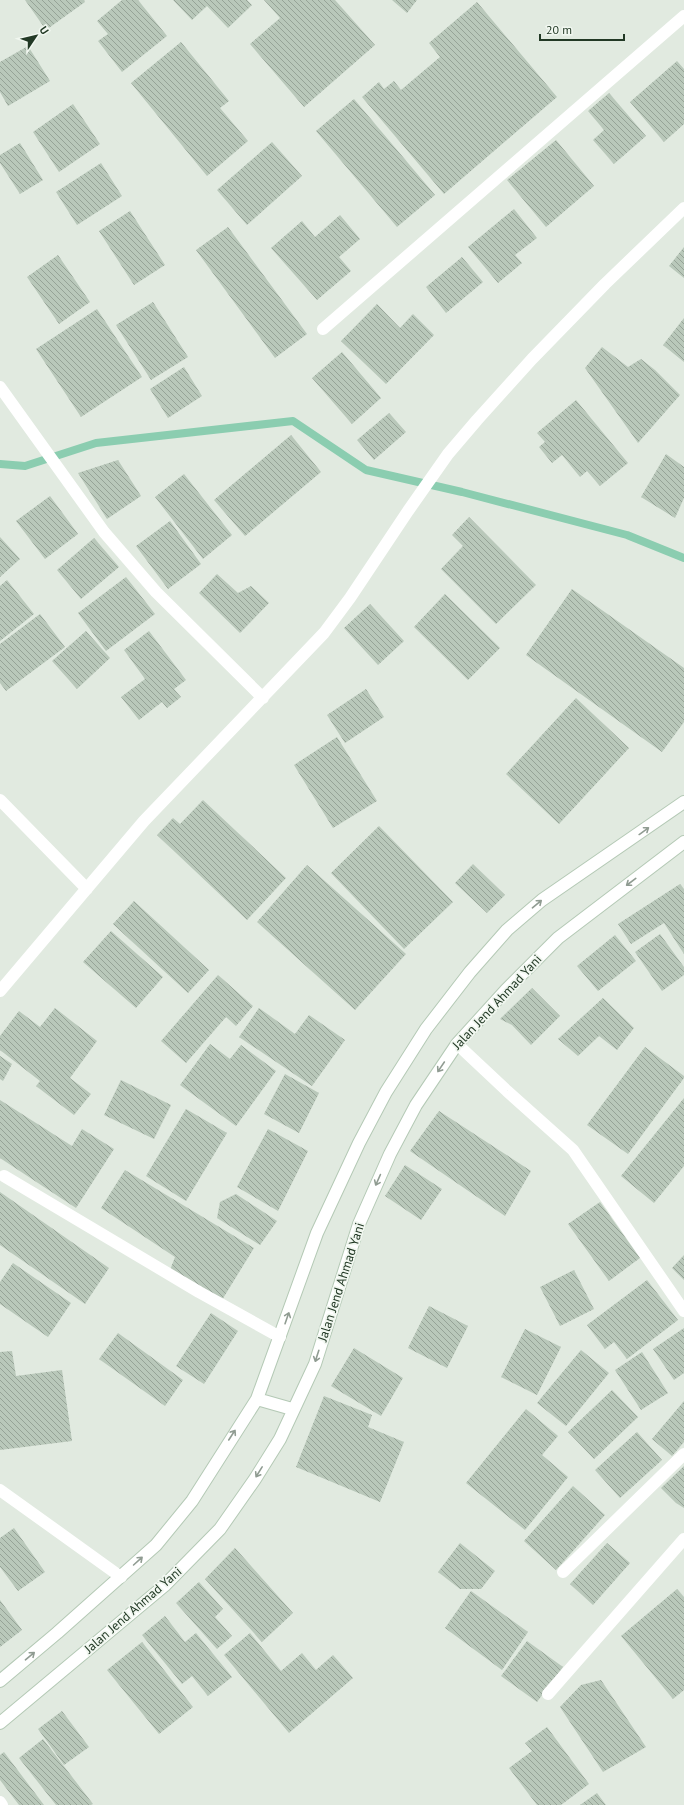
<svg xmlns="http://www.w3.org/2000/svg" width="684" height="1805" font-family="'PT Sans',sans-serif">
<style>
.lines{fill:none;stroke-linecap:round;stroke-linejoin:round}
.stream{stroke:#8bcdb0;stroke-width:8}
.building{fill:url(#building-back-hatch)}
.secondary-casing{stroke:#b4c9b5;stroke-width:14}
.minor{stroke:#fff;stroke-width:12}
.secondary{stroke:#fff;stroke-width:12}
.oneway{stroke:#909c92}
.labels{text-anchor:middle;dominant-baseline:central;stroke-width:3.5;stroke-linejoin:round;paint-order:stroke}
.street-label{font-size:13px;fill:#223925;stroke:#f1f7f0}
</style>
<defs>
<pattern id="building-back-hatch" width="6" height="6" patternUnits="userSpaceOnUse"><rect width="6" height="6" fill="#b9c8ba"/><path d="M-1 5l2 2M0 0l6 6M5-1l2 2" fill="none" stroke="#96a397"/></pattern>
</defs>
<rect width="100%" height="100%" fill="#e1eae0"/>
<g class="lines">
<path class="stream" d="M0 464 25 466 96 443 293 421 366 470 462 492 627 535 684 558"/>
</g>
<path class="building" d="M25 0H84L85 2 46 30Z
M122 0H138L167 36 122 72 98 41 108 34 97 21Z
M173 0H247L252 5 228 28 207 6 192 20Z
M264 0H335L375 45 304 107 250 44 280 18Z
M392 0H417L407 13Z
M477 2 557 97 444 194 362 97 379 82 384 89 394 81 401 90 440 57 429 43Z
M181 42 229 101 220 108 248 141 207 176 131 83Z
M28 46 50 81 8 106 0 92V62Z
M677 61 684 69V124L664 142 630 102Z
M609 93 646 136 614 164 593 140 604 130 588 111Z
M354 99 435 195 397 227 316 131Z
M73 104 100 144 59 172 33 132Z
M556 140 594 186 546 227 507 180Z
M272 142 302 176 247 225 217 190Z
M20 143 43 180 20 194 0 163V155Z
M101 163 122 196 77 225 56 192Z
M514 209 537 238 515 255 522 263 498 283 468 247Z
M130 211 165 265 134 285 99 231Z
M340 215 360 239 339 257 351 271 317 300 271 248 302 221 315 237Z
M228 227 307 334 275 358 196 250Z
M684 247V278L669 266Z
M58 255 90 302 59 324 27 277Z
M462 257 483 282 446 313 426 287Z
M153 302 188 357 151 380 116 325Z
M377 304 400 328 413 314 434 335 386 384 341 341Z
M97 309 142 377 81 417 36 349Z
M684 318V362L663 345Z
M602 347 628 367 641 359 655 370 680 395 638 443 585 368Z
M342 352 381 398 352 424 312 378Z
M184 367 202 396 168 418 150 389Z
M576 400 628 463 600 486 587 471 580 477 562 455 552 463 539 447 545 442 537 433Z
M389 413 406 432 374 460 357 440Z
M291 435 321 472 245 536 214 500Z
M666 454 684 467V498L675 518 641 497Z
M118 460 141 496 107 519 78 473Z
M184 474 232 535 203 559 155 497Z
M50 496 78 534 45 559 16 521Z
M469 517 536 585 496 624 441 569 463 546 452 535Z
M170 521 201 564 168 589 136 546Z
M0 537 20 559 0 577Z
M94 538 119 567 81 599 57 570Z
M217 574 238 593 251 586 269 603 240 633 199 593Z
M126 577 155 614 106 651 78 613Z
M7 580 34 614 0 641V586Z
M572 589 684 668V722L662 752 526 655Z
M445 594 500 648 468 680 414 627Z
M370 604 404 641 378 665 344 628Z
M40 614 65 647 6 691 0 683V644Z
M86 631 110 658 77 689 52 661Z
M149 631 186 680 174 689 181 697 167 708 162 702 139 720 121 697 145 679 124 650Z
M366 689 384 717 345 743 327 715Z
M576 698 629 748 559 824 506 774Z
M337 737 377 801 333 828 294 765Z
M203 800 286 878 247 920 157 835 173 818 180 824Z
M379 826 453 902 404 949 331 873Z
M473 864 505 895 487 913 455 883Z
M307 865 406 954 355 1010 257 922Z
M680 884 684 889V954L664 923 631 944 618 924Z
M134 901 209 970 188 993 113 924Z
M111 931 163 977 136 1008 83 962Z
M660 934 684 967V975L662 991 635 952Z
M615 935 636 961 598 991 577 966Z
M218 975 253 1006 236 1026 226 1017 186 1063 161 1041Z
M532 988 560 1016 531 1045 512 1025 500 1019Z
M603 998 634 1028 617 1050 599 1036 578 1056 558 1039Z
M55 1008 97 1041 70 1078 91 1094 74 1115 36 1086 40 1081 0 1050V1036L19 1011 40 1027Z
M259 1008 295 1034 309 1015 345 1040 312 1086 239 1037Z
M210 1044 230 1059 241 1045 276 1071 236 1126 180 1085Z
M645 1047 684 1076V1078L628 1154 587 1125Z
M0 1056 12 1064 3 1081 0 1079Z
M285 1074 319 1093 299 1133 264 1114Z
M121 1080 171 1105 154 1139 104 1115Z
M684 1098V1166L654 1203 621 1176Z
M0 1100 72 1146 82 1129 114 1149 76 1208 0 1158Z
M186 1109 227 1133 186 1201 146 1176Z
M439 1111 531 1171 505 1216 410 1151Z
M268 1129 308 1151 278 1211 237 1187Z
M405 1165 442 1189 421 1220 385 1196Z
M125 1170 254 1248 222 1300 170 1270 175 1257 101 1208Z
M0 1192 109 1268 85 1304 0 1245Z
M236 1194 277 1221 260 1245 217 1218 220 1202Z
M600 1202 640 1258 609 1281 568 1224Z
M684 1255V1280L672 1268Z
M13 1263 71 1303 48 1337 0 1304V1282Z
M574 1270 594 1309 560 1326 540 1287Z
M647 1280 678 1320 627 1359 614 1342 605 1349 587 1325Z
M429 1306 468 1326 447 1368 408 1348Z
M211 1313 238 1331 204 1384 176 1366Z
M684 1328V1373L674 1380 653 1349Z
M525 1329 561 1347 537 1395 501 1377Z
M118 1333 183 1380 165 1406 99 1359Z
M354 1348 403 1378 381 1416 331 1386Z
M581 1350 609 1373 566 1426 537 1403Z
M12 1351 16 1376 62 1370 72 1441 0 1450V1352Z
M642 1352 668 1393 641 1410 615 1370Z
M612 1390 638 1417 594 1459 568 1432Z
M324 1396 372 1415 368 1427 404 1442 380 1502 296 1467Z
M684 1401V1442L672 1456 652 1439Z
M526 1409 558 1436 542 1455 568 1477 525 1530 466 1483Z
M637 1432 662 1460 620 1498 595 1470Z
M684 1466V1508L676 1503 661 1488Z
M573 1486 605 1515 556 1570 524 1541Z
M14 1528 45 1572 18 1591 0 1567V1538Z
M460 1543 495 1571 481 1589H460L438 1572Z
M607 1543 630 1563 593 1605 570 1584Z
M235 1548 293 1613 262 1642 205 1579Z
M199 1582 223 1609 215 1617 232 1636 217 1649 176 1603Z
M677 1589 684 1597V1690L673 1699 621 1636Z
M471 1591 528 1632 502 1670 445 1628Z
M0 1600 22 1630 0 1647Z
M165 1616 185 1642 196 1633 232 1677 208 1696 192 1676 182 1684 142 1635Z
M250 1633 281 1671 302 1653 316 1670 333 1655 353 1678 289 1733 224 1655Z
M527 1641 563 1667 537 1702 501 1676Z
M142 1642 193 1707 159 1734 107 1670Z
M601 1680 646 1747 603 1772 560 1707 581 1685Z
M62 1711 89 1747 64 1765 38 1729Z
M547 1727 589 1784 561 1805H537L509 1768 532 1751 525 1743Z
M43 1739 93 1804 91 1805H56L19 1758Z
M4 1752 44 1805H19L0 1780V1755Z
M597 1793 606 1805H580Z"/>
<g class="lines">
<g class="secondary-casing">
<path id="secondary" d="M257 1399 292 1409
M0 1681 57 1633 156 1545 192 1501 257 1399 317 1233 359 1143 386 1092 426 1029 470 972 507 930 542 900 684 802
M0 1723 164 1586 220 1529 255 1479 280 1439 315 1364 359 1224 390 1154 416 1105 457 1044 506 990 558 938 684 842"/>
</g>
<path class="minor" d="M323 329 684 16
M0 387 104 532 156 592 263 698
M0 800 87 889
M0 991 144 821 324 633 350 598 408 511 448 454 477 420 532 359 605 284 684 208
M457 1044 507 1091 573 1150 684 1311
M4 1176 199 1292 280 1337
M0 1490 121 1577
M563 1572 684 1454
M548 1694 684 1539
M0 1802 2 1805"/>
<use href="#secondary" class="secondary"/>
</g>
<defs><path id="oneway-shaft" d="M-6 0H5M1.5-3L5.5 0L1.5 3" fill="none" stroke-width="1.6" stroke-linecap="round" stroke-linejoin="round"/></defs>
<g class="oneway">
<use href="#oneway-shaft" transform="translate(644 831) rotate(-36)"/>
<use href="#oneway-shaft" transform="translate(631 882) rotate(143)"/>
<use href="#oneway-shaft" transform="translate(537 904) rotate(-40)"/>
<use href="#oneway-shaft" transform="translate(441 1067) rotate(124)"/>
<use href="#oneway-shaft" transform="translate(378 1180) rotate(114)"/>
<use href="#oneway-shaft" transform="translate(287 1318) rotate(-71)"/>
<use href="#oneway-shaft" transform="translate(317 1356) rotate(108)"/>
<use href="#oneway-shaft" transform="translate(232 1435) rotate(-57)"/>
<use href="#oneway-shaft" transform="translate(259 1472) rotate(122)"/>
<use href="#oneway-shaft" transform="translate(138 1561) rotate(-42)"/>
<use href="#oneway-shaft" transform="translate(30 1656) rotate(-40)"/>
</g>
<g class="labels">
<g class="street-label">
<text transform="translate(497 1002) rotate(-47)">Jalan Jend Ahmad Yani</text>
<text transform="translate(341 1282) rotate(-72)">Jalan Jend Ahmad Yani</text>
<text transform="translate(133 1610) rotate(-41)">Jalan Jend Ahmad Yani</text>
</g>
</g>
<g transform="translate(36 36) rotate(55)" stroke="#f1f7f0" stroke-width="3" paint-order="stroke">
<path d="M0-3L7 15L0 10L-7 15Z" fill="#223925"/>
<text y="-6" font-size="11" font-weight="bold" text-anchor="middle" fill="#223925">U</text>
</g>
<path d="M540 34v6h84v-6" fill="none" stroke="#223925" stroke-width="2"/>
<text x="546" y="34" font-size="12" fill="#223925" stroke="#f1f7f0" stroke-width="3" paint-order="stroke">20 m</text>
</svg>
